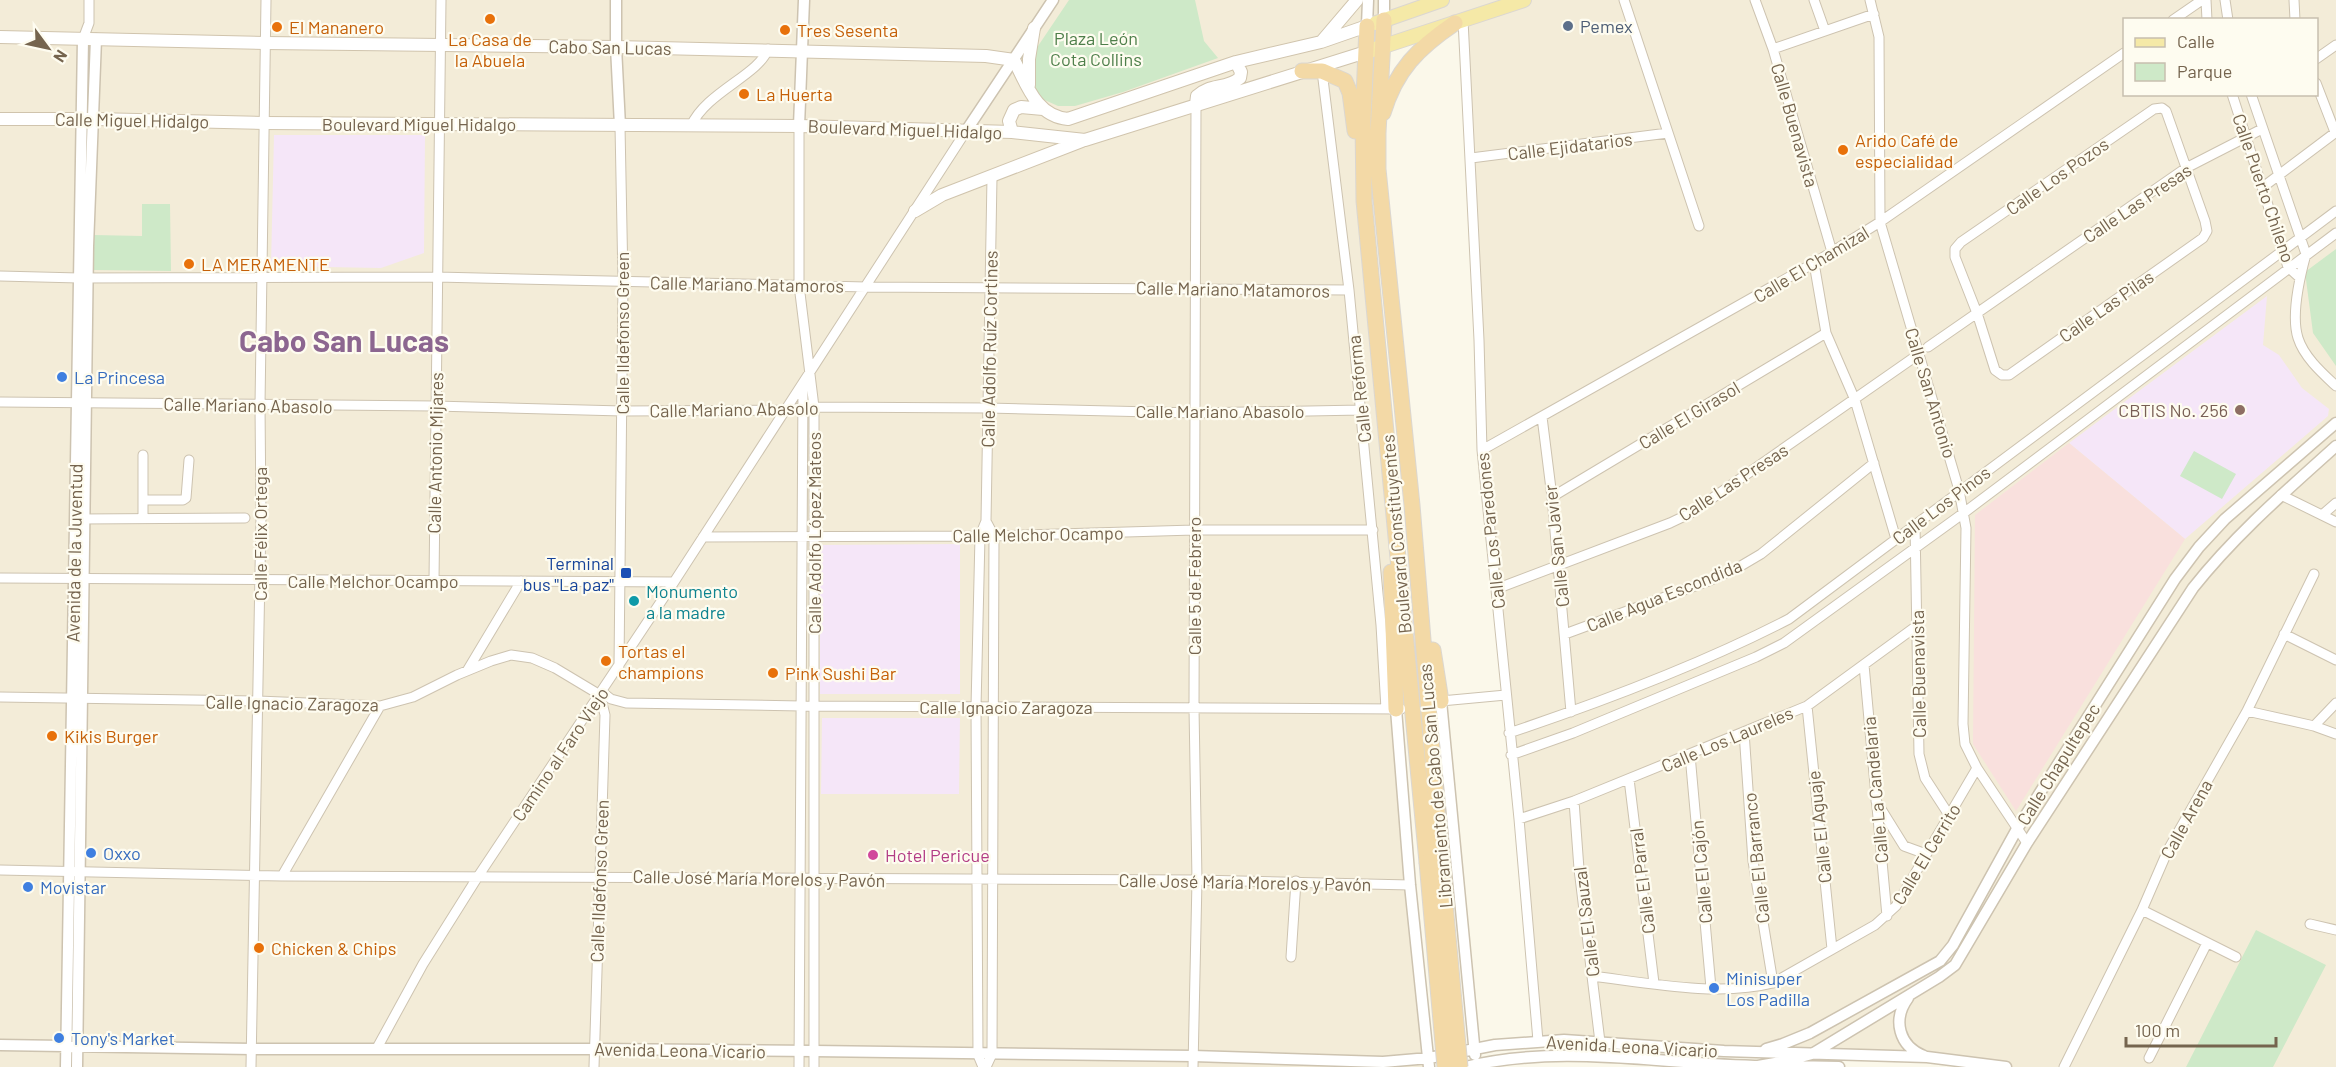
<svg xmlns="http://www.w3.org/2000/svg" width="2336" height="1067" font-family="Barlow,sans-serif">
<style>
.residential{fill:#f3ecd8;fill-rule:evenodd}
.education{fill:#f5e6f8}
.medical{fill:#f9e0dd}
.green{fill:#cee9c8}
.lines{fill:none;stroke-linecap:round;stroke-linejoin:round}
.minor-casing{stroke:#cdc3b0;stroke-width:11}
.tertiary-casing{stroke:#cdc3b0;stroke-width:13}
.secondary-casing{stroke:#d0c4ad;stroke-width:14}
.primary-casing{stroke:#dbd7d1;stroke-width:16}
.trunk-casing{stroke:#dbd7d1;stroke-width:17}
.minor{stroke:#fff;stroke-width:9}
.tertiary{stroke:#fff;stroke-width:10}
.secondary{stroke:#fff;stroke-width:12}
.primary{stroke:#f5e9a7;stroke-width:14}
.trunk{stroke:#f3d9a6;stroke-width:15}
.trunk-bridge-casing{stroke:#dbd7d1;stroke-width:17;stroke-linecap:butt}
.trunk-bridge{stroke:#f3d9a6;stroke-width:15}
.food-dot{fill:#e8710a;stroke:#fefcf0;stroke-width:2}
.service-dot{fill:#5c6f8a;stroke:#fefcf0;stroke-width:2}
.shop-dot{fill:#3f7fe0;stroke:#fefcf0;stroke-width:2}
.education-dot{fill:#8d6e63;stroke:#fefcf0;stroke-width:2}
.transit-dot{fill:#1a4fb4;stroke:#fefcf0;stroke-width:2}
.culture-dot{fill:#0f9aa8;stroke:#fefcf0;stroke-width:2}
.hotel-dot{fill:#d1479c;stroke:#fefcf0;stroke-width:2}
.labels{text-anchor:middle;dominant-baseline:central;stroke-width:4.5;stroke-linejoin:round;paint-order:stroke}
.service-label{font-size:18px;fill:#4e5e75;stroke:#fefcf0;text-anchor:start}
.food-label{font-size:18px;fill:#c56008;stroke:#fefcf0;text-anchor:start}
.park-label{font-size:18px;fill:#4e7f4a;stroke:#fefcf0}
.street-label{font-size:18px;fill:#75644e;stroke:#fefcf0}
.shop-label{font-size:18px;fill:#366cbe;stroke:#fefcf0;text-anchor:start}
.education-label{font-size:18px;fill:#785e54;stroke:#fefcf0;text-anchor:end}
.transit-label{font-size:18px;fill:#164399;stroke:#fefcf0;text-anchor:end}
.culture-label{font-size:18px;fill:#0d838f;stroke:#fefcf0;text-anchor:start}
.hotel-label{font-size:18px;fill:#b23c85;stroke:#fefcf0;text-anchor:start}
.town-label{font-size:30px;font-weight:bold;fill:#8c6690;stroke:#fefcf0}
</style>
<rect width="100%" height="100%" fill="#fbf8ea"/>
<path class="residential" d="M0 0H2336V1067H2006L1538 1041 1489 512 1463 21 1366 52 1363 121 1394 506 1391 598 1429 1067H0ZM2124 20H2316V94H2124Z"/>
<path class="education" d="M274 135H425L424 253 381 268 271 266Z
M2267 296 2263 345 2279 355 2302 388 2329 409 2328 416 2185 539 2069 443Z
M960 544V694H820V545Z
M822 718H960L959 794H821Z"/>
<path class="medical" d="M2069 443 2185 539 2016 811 1973 744 1975 515Z"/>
<path class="green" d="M1069 0H1195L1204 41 1218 58 1123 92 1075 106H1058L1038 97 1030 80 1036 49Z
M142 204H170L171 271 94 270V235L142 236Z
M2336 249V366L2313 333 2305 272Z
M2194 451 2236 474 2222 499 2180 476Z
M2256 930 2326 965 2273 1067H2186Z"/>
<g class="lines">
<g class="minor-casing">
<path id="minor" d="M1624 0 1699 226
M1755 0 1773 49 1832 252
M1814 0 1825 31
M1870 0 1879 37 1880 222 1959 490 1966 528 1963 724 1965 744 1977 768 2027 843
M2206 0 2207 20
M2225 0 2228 20
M2294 0 2295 20
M1463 20 1479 340 1482 450 1519 819 1538 1041
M2173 20 2202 0
M83 39 89 23V0
M1773 49 1874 14
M2316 59 2336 45
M1322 71 1349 290 1381 625 1386 709
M2316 83 2335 132
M2232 94 2288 267 2300 278
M2251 94 2306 254C2300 276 2291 316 2298 338 2304 357 2322 373 2336 386
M2162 108 2166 111 2205 221 2207 231 2203 238 2009 375H2002L1995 370 1977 313 1955 257V249L1961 242 2154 109Z
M691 126C706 92 759 75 768 49
M799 126V285L814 407V1067
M1471 158 1668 133
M2263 187 2336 132
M1814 263 1826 333 1855 400 1896 539
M0 276 79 278 437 277 866 287 1349 290
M1928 347 2186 168 2262 129
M0 402 435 406 622 411 786 410 814 407 988 408 1195 413 1361 410
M1542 417 1552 497 1571 712
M1482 450 1814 263 1880 222 2124 53
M143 455V518
M2281 495 2336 522
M1552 497 1826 333
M144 500H183L186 498 189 460
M2322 515 2336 503
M80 519 245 518
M1915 525 1919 754 1925 778 1949 815
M703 537 994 536 1194 530H1373
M0 578 674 582
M434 581 441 0
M1496 589 1670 523 1691 513 1919 354
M1565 634 1711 580 1739 567 1761 554 1874 463
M2284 634 2336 660
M1864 665 1887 916
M619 666 623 281 620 126
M467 671 521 581
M602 692 611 699 626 703 801 706 1401 709
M0 697 258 701 380 706 413 697 457 675 491 661 511 655 532 658 555 668 600 695 605 715 594 1067
M1441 701 1506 695
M1807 706 1832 949
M2247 711 2314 726 2336 734
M2314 726 2336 703
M1744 732 1753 861 1773 983
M1509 733C1604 701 1700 665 1789 619L2336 211
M1511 755 1573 733 1756 657 1784 643 1965 512 2336 233
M1690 755 1711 988
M1629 779 1654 983
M1574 801 1579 869 1600 1042
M1876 801 1904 846 1926 854
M1519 819 1574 801 1807 706 1918 625
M0 870 282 876 1197 880 1410 885
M282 876 380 706
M2142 910 2236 957
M2310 924 2336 930
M1291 957 1296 881
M1592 976C1648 983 1718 997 1773 983L1875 925 1896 906 1977 768
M377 1048 423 964 477 878 674 582 966 131
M2149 1058 2207 943
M251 1067 261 517 260 405 266 0
M799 1067 803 386
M983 1067 978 1055 976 707 980 536 986 521 992 177
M986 1067 992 1054 994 536 986 521
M1193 1067 1197 880 1194 708 1196 104
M2064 1067 2142 910 2168 850 2247 711 2314 574"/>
</g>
<g class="tertiary-casing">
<path id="tertiary" d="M616 0V47L620 126
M1384 20V0
M1367 26 1368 0
M799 126 804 0
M966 131 1053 0
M1441 701 1475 1055
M1396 709 1410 885 1429 1067
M1908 998C1892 1020 1899 1046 1924 1056
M0 1045 252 1049H595L814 1051 1193 1056 1383 1062 1429 1058 1495 1045 1564 1040 1724 1051 1927 1057 2006 1067
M1766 1049 1783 1044 1810 1033 1940 961 1953 945 2017 829 2175 579 2199 547 2225 519 2336 423
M1758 1066 1786 1061 1812 1054 1939 977 1955 965 2027 843 2193 588C2235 535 2286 491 2336 446
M1788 1066 1839 1067
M66 1067 83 39
M77 1067 88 246 96 39
M1465 1067C1563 1043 1664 1065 1763 1066"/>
</g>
<g class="secondary-casing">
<path id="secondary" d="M0 37 265 43 616 47 986 56 1014 60C1027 85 1036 116 1068 119L1236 62 1321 42 1367 26
M1323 40 1357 0
M1029 85V59L1034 28
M1196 104 1197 96C1209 84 1227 89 1240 78L1241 72 1236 62
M0 119H94L264 123 799 126 1012 132 1085 140 1366 52
M1012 132 1009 121 1014 110 1021 107 1043 109
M915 211 942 195 1082 141"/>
</g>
<g class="primary-casing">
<path id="primary" d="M1376 23 1442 0
M1372 50 1524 0"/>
</g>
<g class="trunk-casing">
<path id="trunk" d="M1384 20 1378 133V169L1412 505 1441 860
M1367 26 1363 121 1364 201 1427 862
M1302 71H1322L1345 81 1350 93 1355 131
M1383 113C1396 70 1418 48 1455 23
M1391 572 1396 709
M1433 650 1441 701"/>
</g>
<use href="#minor" class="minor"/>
<use href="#tertiary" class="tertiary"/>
<use href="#secondary" class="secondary"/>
<use href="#primary" class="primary"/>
<use href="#trunk" class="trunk"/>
<g class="trunk-bridge-casing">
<path id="trunk-bridge" d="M1441 860 1460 1067
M1427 862 1445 1067"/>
</g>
<use href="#trunk-bridge" class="trunk-bridge"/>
</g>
<g class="food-dot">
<circle cx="490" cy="19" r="6"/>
<circle cx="277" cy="27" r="6"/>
<circle cx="785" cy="30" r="6"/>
<circle cx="744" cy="94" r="6"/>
<circle cx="1843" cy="150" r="6"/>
<circle cx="189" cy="264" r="6"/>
<circle cx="606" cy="661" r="6"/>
<circle cx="773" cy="673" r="6"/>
<circle cx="52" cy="736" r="6"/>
<circle cx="259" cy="948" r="6"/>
</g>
<circle class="service-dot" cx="1568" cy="26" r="6"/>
<g class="shop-dot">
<circle cx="62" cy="377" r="6"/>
<circle cx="91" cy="853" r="6"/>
<circle cx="28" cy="887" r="6"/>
<circle cx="1714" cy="988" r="6"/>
<circle cx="59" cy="1038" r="6"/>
</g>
<circle class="education-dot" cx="2240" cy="410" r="6"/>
<rect class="transit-dot" x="620" y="567" width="12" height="12" rx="3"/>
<circle class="culture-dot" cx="634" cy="601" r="6"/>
<circle class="hotel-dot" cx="873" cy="855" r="6"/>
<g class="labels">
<g class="service-label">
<text x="1580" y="26">Pemex</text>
</g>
<g class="food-label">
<text x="289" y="27">El Mananero</text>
<text x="797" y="30">Tres Sesenta</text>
<text x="490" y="39" text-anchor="middle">La Casa de<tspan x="490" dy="21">la Abuela</tspan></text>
<text x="756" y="94">La Huerta</text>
<text x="1855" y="140">Arido Café de<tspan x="1855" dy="21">especialidad</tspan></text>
<text x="201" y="264">LA MERAMENTE</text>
<text x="618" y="651">Tortas el<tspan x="618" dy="21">champions</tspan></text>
<text x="785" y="673">Pink Sushi Bar</text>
<text x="64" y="736">Kikis Burger</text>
<text x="271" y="948">Chicken &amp; Chips</text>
</g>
<g class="park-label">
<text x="1096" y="38">Plaza León<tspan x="1096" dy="21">Cota Collins</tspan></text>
</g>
<g class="street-label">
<text transform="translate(610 47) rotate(1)">Cabo San Lucas</text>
<text transform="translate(132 120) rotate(1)">Calle Miguel Hidalgo</text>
<text x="419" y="124">Boulevard Miguel Hidalgo</text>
<text transform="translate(1795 125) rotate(74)">Calle Buenavista</text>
<text transform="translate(905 129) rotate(2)">Boulevard Miguel Hidalgo</text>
<text transform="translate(1570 146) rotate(-7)">Calle Ejidatarios</text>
<text transform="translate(2057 176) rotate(-35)">Calle Los Pozos</text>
<text transform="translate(2264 188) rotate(71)">Calle Puerto Chileno</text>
<text transform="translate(2137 203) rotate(-34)">Calle Las Presas</text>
<text transform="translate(1811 264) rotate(-31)">Calle El Chamizal</text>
<text transform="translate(747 284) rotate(1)">Calle Mariano Matamoros</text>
<text transform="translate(1233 289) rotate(1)">Calle Mariano Matamoros</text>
<text transform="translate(2106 306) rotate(-35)">Calle Las Pilas</text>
<text transform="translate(622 333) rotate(-90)">Calle Ildefonso Green</text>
<text transform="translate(989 349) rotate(-89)">Calle Adolfo Ruíz Cortines</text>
<text transform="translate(1359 389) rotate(-96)">Calle Reforma</text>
<text transform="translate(1931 393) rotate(73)">Calle San Antonio</text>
<text transform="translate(248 405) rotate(1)">Calle Mariano Abasolo</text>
<text transform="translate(734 409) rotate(-1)">Calle Mariano Abasolo</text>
<text x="1220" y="411">Calle Mariano Abasolo</text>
<text transform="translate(1689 415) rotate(-31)">Calle El Girasol</text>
<text transform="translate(435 453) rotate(-89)">Calle Antonio Mijares</text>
<text transform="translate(1733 482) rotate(-33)">Calle Las Presas</text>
<text transform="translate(1941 505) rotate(-37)">Calle Los Pinos</text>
<text transform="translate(1490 531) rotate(-96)">Calle Los Paredones</text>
<text transform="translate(814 533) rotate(-90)">Calle Adolfo López Mateos</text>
<text transform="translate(260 534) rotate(-90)">Calle Félix Ortega</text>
<text transform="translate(1038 534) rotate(-1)">Calle Melchor Ocampo</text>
<text transform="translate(1396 534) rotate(-95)">Boulevard Constituyentes</text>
<text transform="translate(1556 546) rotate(-96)">Calle San Javier</text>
<text transform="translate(74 553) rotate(-89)">Avenida de la Juventud</text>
<text x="373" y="581">Calle Melchor Ocampo</text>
<text transform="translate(1194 586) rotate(-90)">Calle 5 de Febrero</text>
<text transform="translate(1664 595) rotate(-22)">Calle Agua Escondida</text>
<text transform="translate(1918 674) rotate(-91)">Calle Buenavista</text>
<text transform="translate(292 703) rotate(1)">Calle Ignacio Zaragoza</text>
<text x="1006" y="707">Calle Ignacio Zaragoza</text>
<text transform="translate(1727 739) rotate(-23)">Calle Los Laureles</text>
<text transform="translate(560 754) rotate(-56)">Camino al Faro Viejo</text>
<text transform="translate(2058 764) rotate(-58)">Calle Chapultepec</text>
<text transform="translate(1435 786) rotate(-95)">Libramiento de Cabo San Lucas</text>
<text transform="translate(1875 790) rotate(-95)">Calle La Candelaria</text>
<text transform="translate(2186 819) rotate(-61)">Calle Arena</text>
<text transform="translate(1819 827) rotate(-96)">Calle El Aguaje</text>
<text transform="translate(1926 854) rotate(-59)">Calle El Cerrito</text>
<text transform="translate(1756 858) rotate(-96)">Calle El Barranco</text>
<text transform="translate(1701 872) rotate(-95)">Calle El Cajón</text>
<text transform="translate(759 878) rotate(1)">Calle José María Morelos y Pavón</text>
<text transform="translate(599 881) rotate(-88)">Calle Ildefonso Green</text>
<text transform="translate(1642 881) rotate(-97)">Calle El Parral</text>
<text transform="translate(1245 882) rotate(1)">Calle José María Morelos y Pavón</text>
<text transform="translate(1586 922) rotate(-97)">Calle El Sauzal</text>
<text transform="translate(1632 1046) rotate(3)">Avenida Leona Vicario</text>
<text transform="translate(680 1050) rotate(1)">Avenida Leona Vicario</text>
</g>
<g class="shop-label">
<text x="74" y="377">La Princesa</text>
<text x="103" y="853">Oxxo</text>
<text x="40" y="887">Movistar</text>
<text x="1726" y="978">Minisuper<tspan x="1726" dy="21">Los Padilla</tspan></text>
<text x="71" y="1038">Tony's Market</text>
</g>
<g class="education-label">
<text x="2228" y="410">CBTIS No. 256</text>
</g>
<g class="transit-label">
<text x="614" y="563">Terminal<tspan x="614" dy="21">bus "La paz"</tspan></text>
</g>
<g class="culture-label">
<text x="646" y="591">Monumento<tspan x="646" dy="21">a la madre</tspan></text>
</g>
<g class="hotel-label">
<text x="885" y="855">Hotel Pericue</text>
</g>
<g class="town-label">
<text x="344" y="340">Cabo San Lucas</text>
</g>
</g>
<rect x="2123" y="18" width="195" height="78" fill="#fefcf0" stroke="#c7bfaf" stroke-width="1.5"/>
<rect x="2135" y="38" width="30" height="9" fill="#f5e9a7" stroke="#c7bfaf" stroke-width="1.5"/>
<text x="2177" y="48" font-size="18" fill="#75644e">Calle</text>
<rect x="2135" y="63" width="30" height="18" fill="#cee9c8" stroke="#c7bfaf" stroke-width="1.5"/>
<text x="2177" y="78" font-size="18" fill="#75644e">Parque</text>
<g transform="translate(48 48) rotate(123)" stroke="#fefcf0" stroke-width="4.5" paint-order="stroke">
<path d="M0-4.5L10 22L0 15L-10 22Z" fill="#75644e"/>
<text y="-9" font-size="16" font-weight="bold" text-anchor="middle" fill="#75644e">N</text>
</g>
<path d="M2126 1037v9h150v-9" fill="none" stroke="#75644e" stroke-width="3"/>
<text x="2135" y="1037" font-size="18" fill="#75644e" stroke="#fefcf0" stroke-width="4.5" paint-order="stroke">100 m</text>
</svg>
